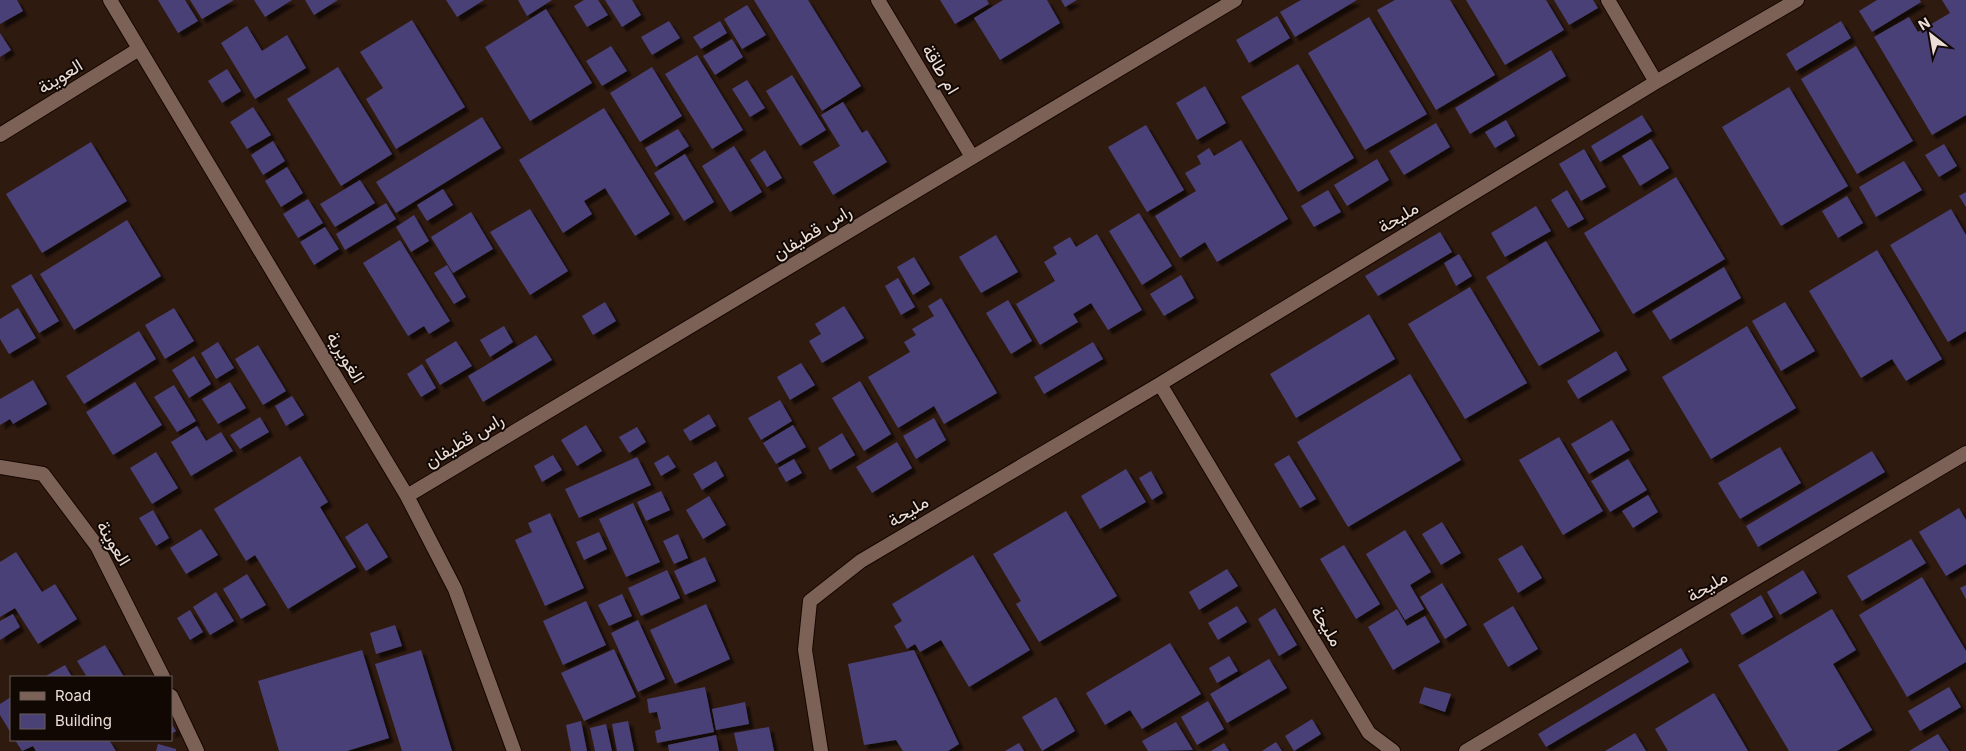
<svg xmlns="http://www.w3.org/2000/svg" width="1966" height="751" font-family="Inter,Vazirmatn,sans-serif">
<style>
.building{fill:#4a4177;filter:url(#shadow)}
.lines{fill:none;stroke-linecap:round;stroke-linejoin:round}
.minor-casing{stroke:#160500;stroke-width:16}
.minor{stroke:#7c6256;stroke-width:14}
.labels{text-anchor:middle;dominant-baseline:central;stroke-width:4;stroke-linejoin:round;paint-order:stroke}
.street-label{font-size:18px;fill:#ecddd6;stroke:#110804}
</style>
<defs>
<filter id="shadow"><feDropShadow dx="4.5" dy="4.5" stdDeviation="1" flood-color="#0009"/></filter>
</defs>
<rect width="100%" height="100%" fill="#2f1a10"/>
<path class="building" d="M0 0H17L23 11 0 24Z
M158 0H185L198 21 178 33Z
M190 0H234L202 19Z
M254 0H292L265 17Z
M305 0H338L314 15Z
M446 0H484L457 17Z
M518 0H552L527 16Z
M584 0H598L608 15 587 27 574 6Z
M605 0H632L641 15 622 27Z
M754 0H808L861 86 822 111Z
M940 0H987L989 4 955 24Z
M1003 0H1047L1060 23 1000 60 974 18Z
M1061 0H1077L1065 7Z
M1301 0H1357L1295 37 1280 12Z
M1395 0H1450L1495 75 1436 110 1377 10Z
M1466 0H1546L1564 30 1505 65Z
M1554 0H1593L1598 8 1569 25Z
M1877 0H1920L1921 2 1872 32 1859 11Z
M1942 0H1966V115L1932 135 1874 37 1909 17 1918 32 1950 13Z
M747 5 766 35 742 49 724 19Z
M546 9 592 83 530 121 485 47Z
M1277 16 1290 38 1249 63 1236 40Z
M1369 17 1427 114 1365 150 1308 53Z
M412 20 465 107 396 149 366 99 383 88 360 52Z
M669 21 680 38 652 55 641 37Z
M720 21 727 33 701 49 693 37Z
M1841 21 1851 38 1796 71 1786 54Z
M247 26 262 51 287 35 306 68 255 99 221 43Z
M0 33 11 50 0 57Z
M732 39 743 57 715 75 703 56Z
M611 46 627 71 602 86 586 61Z
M1856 46 1913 141 1857 174 1801 79Z
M1551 50 1566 76 1470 134 1455 108Z
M697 55 743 130 712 149 665 74Z
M1298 64 1354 158 1298 192 1241 97Z
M338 67 392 154 341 186 287 99Z
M652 67 682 116 640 142 610 93Z
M227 69 241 91 222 103 208 81Z
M792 75 826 130 800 146 766 91Z
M747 80 765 108 750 117 732 89Z
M1205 86 1226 123 1197 140 1176 103Z
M1789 87 1848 186 1781 226 1722 127Z
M843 102 862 133 867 130 887 162 833 195 813 162 840 146 821 115Z
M253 107 271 135 247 149 230 122Z
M604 108 670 214 635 236 605 188 584 201 592 214 563 233 519 160Z
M1642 115 1652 131 1600 162 1591 146Z
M482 117 501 148 396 213 376 182Z
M1506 120 1515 136 1495 148 1485 132Z
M1436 123 1450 147 1404 175 1389 151Z
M1146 125 1184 190 1147 212 1108 147Z
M678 129 689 146 656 167 645 148Z
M1651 139 1669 168 1640 186 1622 156Z
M1241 140 1288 219 1217 262 1205 242 1180 258 1155 216 1196 191 1185 173 1201 164 1197 156 1209 148 1214 156Z
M273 141 285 161 263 175 251 155Z
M91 142 127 201 42 253 6 194Z
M1944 144 1957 166 1939 177 1925 155Z
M734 146 762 192 730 212 702 166Z
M1584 149 1606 187 1581 201 1559 164Z
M765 150 782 178 767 187 750 160Z
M685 154 714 202 684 221 654 173Z
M1377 159 1389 180 1347 206 1334 185Z
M1904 161 1922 190 1876 217 1859 187Z
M287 167 303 193 281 207 265 181Z
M1676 177 1725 259 1633 314 1584 233Z
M360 180 375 203 335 227 320 204Z
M443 189 453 205 427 221 417 205Z
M1328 190 1341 212 1314 227 1301 206Z
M1567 190 1584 219 1568 228 1551 200Z
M1966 192V207L1959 196Z
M1847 196 1863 223 1838 238 1822 211Z
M308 199 323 223 298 238 283 214Z
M386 203 396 219 345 250 336 234Z
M1536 206 1551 231 1505 257 1491 233Z
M530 209 568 271 530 295 490 232Z
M1951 209 1966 235V331L1948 342 1890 245Z
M471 212 493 249 453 273 431 237Z
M1139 213 1172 266 1142 285 1109 231Z
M414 215 429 241 411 252 396 227Z
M127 220 161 276 74 330 40 274Z
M325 227 339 249 314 265 300 242Z
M1440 232 1452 252 1378 296 1365 276Z
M1097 234 1142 310 1108 330 1091 303 1073 314 1078 322 1040 345 1016 304 1055 281 1044 262 1057 254 1053 247 1070 237 1076 247Z
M996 235 1018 272 981 293 959 257Z
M400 240 450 321 429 334 424 326 408 336 363 263Z
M1546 241 1600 331 1539 366 1486 277Z
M1877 250 1942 359 1906 381 1892 359 1861 378 1809 291Z
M1459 254 1472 276 1456 286 1444 263Z
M914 257 930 284 913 295 897 267Z
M447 265 466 297 454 304 434 273Z
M1724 267 1741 298 1670 340 1652 311Z
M31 274 59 321 39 333 11 286Z
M1181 275 1194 298 1164 316 1150 294Z
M898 278 915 307 901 315 885 286Z
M1470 287 1527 383 1465 419 1408 324Z
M941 298 997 393 944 424 934 406 898 428 868 377 910 352 904 342 916 335 912 329 934 316 928 306Z
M1008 300 1032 341 1011 354 986 313Z
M605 302 616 321 593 335 582 316Z
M1785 302 1815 351 1781 371 1752 321Z
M844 306 864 338 822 363 809 341 821 334 815 324Z
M18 308 36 338 9 354 0 339V319Z
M174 308 194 341 165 359 145 325Z
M1369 314 1395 359 1296 418 1270 374Z
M504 326 513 342 490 357 480 340Z
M1747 326 1796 408 1711 459 1662 377Z
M139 331 156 359 84 404 66 376Z
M536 335 552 360 483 402 468 376Z
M456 341 472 366 440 385 425 360Z
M218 342 234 368 216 379 201 353Z
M1093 342 1103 359 1044 394 1034 377Z
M258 345 286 391 263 405 235 359Z
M1616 351 1627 370 1578 399 1567 381Z
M194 356 211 384 189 398 172 370Z
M801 363 815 385 790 400 777 377Z
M422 364 436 388 421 397 407 374Z
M1410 374 1461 460 1348 527 1297 442Z
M33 380 47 404 13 424 10 419 0 425V399Z
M860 381 891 434 864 451 832 398Z
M135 382 162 425 113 455 86 412Z
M230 382 246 408 218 424 202 399Z
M174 385 196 421 177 432 154 397Z
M292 396 304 415 286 426 275 406Z
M780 400 792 421 761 440 748 418Z
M709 414 716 426 690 441 683 430Z
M260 417 269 432 240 449 230 435Z
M934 418 946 440 916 459 903 436Z
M1612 420 1630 450 1589 474 1571 444Z
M586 425 602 451 577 466 561 440Z
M793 425 806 447 776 464 763 443Z
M197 426 206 441 221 432 233 451 191 476 171 442Z
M637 427 646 442 629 453 619 437Z
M842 433 855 455 830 470 818 448Z
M1559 437 1603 511 1563 535 1519 460Z
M897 442 912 468 872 493 856 467Z
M1780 447 1801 483 1740 519 1718 483Z
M1872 451 1885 472 1758 547 1746 526Z
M156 452 178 488 152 504 130 468Z
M553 455 562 470 542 482 534 466Z
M668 455 676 467 661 476 654 463Z
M1289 455 1316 499 1300 508 1274 464Z
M300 456 328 502 320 507 356 567 288 609 255 555 246 561 214 509Z
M637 457 651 485 579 518 565 489Z
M794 459 802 473 786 482 778 468Z
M1628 459 1647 490 1610 512 1591 481Z
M716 461 724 476 702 490 693 474Z
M1126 469 1146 502 1100 529 1081 496Z
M1151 471 1163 493 1152 500 1139 478Z
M661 491 670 510 646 521 637 502Z
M1648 495 1658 512 1633 528 1622 511Z
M709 496 726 525 703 539 686 510Z
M633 503 660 562 626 577 599 519Z
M1959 508 1966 520V564L1946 576 1919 532Z
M153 510 169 538 156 546 139 518Z
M1066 511 1117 596 1039 642 1016 604 1021 601 993 554Z
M550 513 584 588 545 606 515 540 532 532 528 523Z
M1442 522 1461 553 1441 565 1422 534Z
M367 523 388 557 366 571 345 537Z
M201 529 218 555 186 574 170 548Z
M1405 530 1431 572 1410 585 1424 609 1405 620 1366 554Z
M599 532 607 549 584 560 576 542Z
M678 534 688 558 674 564 663 541Z
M1911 539 1926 563 1862 601 1847 576Z
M1344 545 1380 604 1356 619 1320 559Z
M1522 545 1542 578 1518 593 1498 559Z
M16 552 42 592 55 584 77 619 38 644 15 608 0 617V562Z
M973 555 1030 650 969 687 941 640 920 652 915 644 907 649 894 626 902 621 892 604Z
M705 557 716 581 685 595 674 571Z
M1227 569 1238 586 1199 610 1189 592Z
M667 570 680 598 641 616 628 588Z
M1803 570 1817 593 1780 615 1767 592Z
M247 574 266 605 241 619 223 589Z
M1922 577 1966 651V662L1907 697 1859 615Z
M1442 583 1467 625 1445 639 1420 597Z
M1966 585V599L1960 588Z
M216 592 234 621 210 635 193 607Z
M622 594 632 616 609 626 598 605Z
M1761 595 1773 617 1742 635 1730 614Z
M586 601 606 645 563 665 543 621Z
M706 604 730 659 675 684 650 630Z
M1237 606 1247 622 1218 640 1208 623Z
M1513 606 1538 649 1508 667 1483 624Z
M1275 608 1297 645 1279 656 1258 619Z
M1397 609 1407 626 1425 616 1440 642 1393 670 1368 627Z
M1832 609 1856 650 1833 664 1872 730 1837 751H1789L1738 665Z
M190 610 203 632 190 640 177 618Z
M13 614 20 627 0 640V621Z
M638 620 665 679 638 692 611 633Z
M395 625 402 646 376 654 370 633Z
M1170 643 1201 694 1142 729 1130 710 1105 725 1086 693Z
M105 645 124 677H87L77 661Z
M1681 648 1689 662 1546 747 1538 734Z
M614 649 636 697 584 721 561 673Z
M362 650 389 738 347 751H279L258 681Z
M421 650 452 751H402L375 664Z
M914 650 959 744 948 751H903L896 740 864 745 848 664Z
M1229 656 1238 671 1217 683 1209 668Z
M1269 659 1287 688 1227 723 1210 694Z
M65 665 72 677H44Z
M705 687 714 732 657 743 655 731 661 729 657 712 649 713 647 699Z
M1424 687 1451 694 1445 712 1419 703Z
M1949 687 1961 707 1920 731 1908 711Z
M1714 693 1748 751H1668L1655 729Z
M11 697V733L0 715V704Z
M1056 697 1075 731 1042 751 1022 717Z
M1208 701 1224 729 1197 745 1181 717Z
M745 702 749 724 716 730 712 709Z
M1312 719 1321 734 1294 751 1285 736Z
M581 721 587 751H571L566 725Z
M628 721 634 751H617L612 724Z
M1176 722 1193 750 1148 751 1142 741Z
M171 723 176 731 171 734Z
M606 724 612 751H595L590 728Z
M769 727 774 751H738L734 733Z
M1635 733 1646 751H1605Z
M1938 734 1949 751H1909Z
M716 735 719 751H669L668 745Z
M15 740H109L116 751H36L33 746 22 751Z
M1276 742 1282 751H1262Z
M1019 743 1024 751H1005Z
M1224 743 1229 751H1211Z
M158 744 176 749V751H156Z"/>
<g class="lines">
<g class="minor-casing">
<path id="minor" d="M110 0 407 496 455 589 514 751
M878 0 972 157
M1608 0 1656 82
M0 135 139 49
M1160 384 1369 733 1393 751
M0 467 43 474 97 546 163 677
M407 496 1235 0
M171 696 197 751
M821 751 805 650 810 601 861 561 1160 384 1656 82 1797 0
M1466 751 1966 453"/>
</g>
<use href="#minor" class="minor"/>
</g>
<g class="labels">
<g class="street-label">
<text transform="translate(941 69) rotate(59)">ام طاقة</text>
<text transform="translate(60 76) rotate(-32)">العوينة</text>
<text transform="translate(1398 217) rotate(-31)">مليحة</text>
<text transform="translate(812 232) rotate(-31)">راس قطيفان</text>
<text transform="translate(346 357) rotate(59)">الغويرية</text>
<text transform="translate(464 440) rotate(-31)">راس قطيفان</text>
<text transform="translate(908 511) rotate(-31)">مليحة</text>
<text transform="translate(114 543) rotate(59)">العوينة</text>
<text transform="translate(1707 586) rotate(-31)">مليحة</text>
<text transform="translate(1327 626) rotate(59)">مليحة</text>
</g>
</g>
<rect x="10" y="676" width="162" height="65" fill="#110804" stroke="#695d58"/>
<rect x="20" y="692" width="25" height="8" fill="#7c6256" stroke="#695d58"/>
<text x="55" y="701" font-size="15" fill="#ecddd6">Road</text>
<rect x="20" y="714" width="25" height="15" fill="#4a4177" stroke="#695d58"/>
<text x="55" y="726" font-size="15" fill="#ecddd6">Building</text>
<g transform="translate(1931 35) rotate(329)" stroke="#110804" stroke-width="4" paint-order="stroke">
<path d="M0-4L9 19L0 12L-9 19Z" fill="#ecddd6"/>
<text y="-8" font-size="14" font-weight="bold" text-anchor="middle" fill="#ecddd6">N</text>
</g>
</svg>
